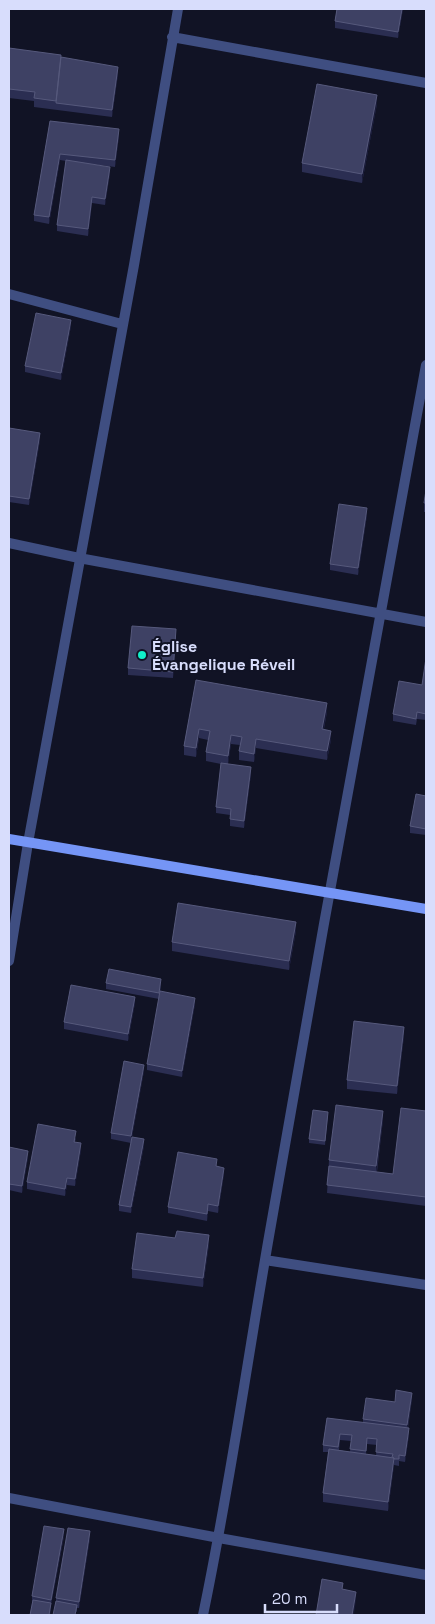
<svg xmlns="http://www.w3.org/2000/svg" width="435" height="1624" font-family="'Space Grotesk',sans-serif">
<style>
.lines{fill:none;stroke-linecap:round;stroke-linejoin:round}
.street{stroke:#3f4e81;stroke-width:10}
.secondary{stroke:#7595f6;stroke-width:10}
.wall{fill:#2b2e52;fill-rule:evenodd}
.shaded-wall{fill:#191b38}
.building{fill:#3e4164;stroke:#56597c}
.poi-dot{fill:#11efc9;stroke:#111325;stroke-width:2}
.labels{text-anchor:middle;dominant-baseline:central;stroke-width:4;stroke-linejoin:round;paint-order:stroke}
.poi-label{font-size:16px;font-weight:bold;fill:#d8ddfc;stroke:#111325;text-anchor:start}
</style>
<rect width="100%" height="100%" fill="#111325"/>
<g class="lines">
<path class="street" d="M172 37 426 83
M9 294 122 324
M9 543 79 558 426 622
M9 961 28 843 134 265 178 9
M265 1260 426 1285
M9 1498 219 1538 426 1575
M203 1615C230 1486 248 1355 271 1225 321 938 372 652 426 365"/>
<path class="secondary" d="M9 839 426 909"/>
</g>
<path class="wall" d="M337 9H403L398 38 335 28V21Z
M9 48 61 57 118 74 112 117 34 107V101L9 98Z
M377 104 362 183 302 172V163Z
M50 121 119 136 115 167 91 164 110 173 105 205 92 203 88 236 57 231V225L66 161 60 160 49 224 34 221V215Z
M71 326 61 380 25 372V366Z
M9 428 40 440 29 505 9 502Z
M426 490V512H424V503Z
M367 515 358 575 330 570V564Z
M176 636 173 678 128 675V668Z
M426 658V720L417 719 416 725 393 721V714L422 685Z
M196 680 327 712 324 729 331 740 327 760 256 748 254 762 239 760V751L240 745 231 744 228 764 251 774 244 828 230 826V815L216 813V807L221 764 206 761V752L208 740 199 738 196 757 184 755V746Z
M426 792V835L410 833V826L426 796Z
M296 931 289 970 172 951V942Z
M106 983 161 986 159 999 106 989Z
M135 1003 128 1041 64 1029V1022Z
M195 1004 182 1077 147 1070V1064Z
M404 1036 397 1094 347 1089V1080Z
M144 1071 132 1137 144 1146 131 1213 119 1211V1205L131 1143 111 1139V1133Z
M426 1111V1206L327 1193 329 1160 383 1120 377 1172 393 1174Z
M328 1115 325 1145 309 1143V1139Z
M76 1138 75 1142 81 1150 75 1186 67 1185 65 1196 27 1189V1182Z
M9 1147 28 1157 22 1193 9 1190Z
M217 1166 224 1174 218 1213 208 1211 207 1221 168 1213V1207Z
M209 1244 203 1287 132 1278V1269Z
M412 1399 408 1428 409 1435 405 1462 399 1461V1466L394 1465 388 1511 323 1502V1493L328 1452H323V1445L327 1418 363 1423V1419L395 1402ZM340 1440 351 1441 350 1452 339 1450ZM367 1444 377 1445 376 1455 366 1454Z
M64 1536 51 1605 50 1615H30L32 1603V1596Z
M90 1538 79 1608H77V1612L56 1601V1598Z"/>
<path class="shaded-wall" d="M402 9H403L398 38V32Z
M118 67V74L112 117V110Z
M377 95V104L362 183V174Z
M119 129V136L115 167V160Z
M60 154V160L49 224V217Z
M110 167V173L105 205V199Z
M92 197V203L88 236V229Z
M71 320V326L61 380V373Z
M40 433V440L29 505V499Z
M367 508V515L358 575V568Z
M176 629V636L173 678V672Z
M327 703V712L322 738V729Z
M199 729V738L196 757V748Z
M331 731V740L327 760V751Z
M231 735V744L228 765V756Z
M256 739V748L254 762V754Z
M251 767V774L244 828V821Z
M296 922V931L289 970V961Z
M161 979V986L159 999V993Z
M135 997V1003L128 1041V1034Z
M195 998V1004L182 1077V1071Z
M404 1027V1036L397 1094V1086Z
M144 1065V1071L131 1143V1136Z
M383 1111V1120L376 1175V1166Z
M144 1139V1146L131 1213V1207Z
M81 1143V1150L75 1186V1179Z
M28 1151V1157L22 1193V1186Z
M224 1168V1174L218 1213V1206Z
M67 1178V1185L65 1196V1189Z
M208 1204V1211L207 1221V1214Z
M209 1235V1244L203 1287V1278Z
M412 1393V1399L407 1431V1425Z
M409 1428V1435L405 1462V1456Z
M394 1458V1466L388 1511V1502Z
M64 1529V1536L51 1605V1609L50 1615H49Z
M90 1531V1538L79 1608V1602Z
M356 1592V1600L354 1615H352Z"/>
<path class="building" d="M337 9H402L398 32 335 21Z
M9 48 61 55 56 101 34 98 35 92 9 89Z
M61 57 118 67 112 110 56 103Z
M317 84 377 95 362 174 302 163Z
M50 121 119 129 115 160 60 154 49 217 34 215Z
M66 160 110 167 105 199 92 197 88 229 57 225Z
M36 313 71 320 61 373 25 366Z
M9 428 40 433 29 499 9 496Z
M426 490V503H424Z
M339 504 367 508 358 568 330 564Z
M132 626 176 629 173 672 128 668Z
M426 658V714L417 712 416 719 393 714 399 681 422 685Z
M196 680 327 703 322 729 331 731 327 751 256 739 254 754 239 751 242 737 231 735 228 756 206 752 210 731 199 729 196 748 184 746Z
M221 763 251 767 244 821 230 819 231 809 216 807Z
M426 792V829L410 826 416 794 426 796Z
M178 903 296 922 289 961 172 942Z
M109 969 161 979 159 993 106 983Z
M71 985 135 997 128 1034 64 1022Z
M160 991 195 998 182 1071 147 1064Z
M354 1021 404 1027 397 1086 347 1080Z
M124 1061 144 1065 131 1136 111 1133Z
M336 1105 383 1111 376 1166 329 1160Z
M401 1108 426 1111V1197L327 1185 329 1166 393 1174Z
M313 1110 328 1112 325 1141 309 1139Z
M38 1124 76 1131 74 1142 81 1143 75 1179 67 1178 65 1189 27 1182Z
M132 1137 144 1139 131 1207 119 1205Z
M9 1147 28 1151 22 1186 9 1184Z
M178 1152 217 1159 216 1166 224 1168 218 1206 208 1204 207 1214 168 1207Z
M177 1231 209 1235 203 1278 132 1269 137 1233 175 1238Z
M396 1390 412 1393 407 1425 363 1419 366 1398 395 1402Z
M327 1418 409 1428 405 1456 399 1455V1459H394V1458L392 1457 393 1454 376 1452 377 1439 367 1438 366 1451 350 1449 352 1435 340 1434 338 1447 323 1445Z
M329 1449 394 1458 388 1502 323 1493Z
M44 1526 64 1529 51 1600 32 1596Z
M68 1528 90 1531 79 1602 56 1598Z
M322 1579 343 1583 342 1589 356 1592 352 1615H316Z
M33 1600 51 1603 49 1615H30Z
M56 1601 77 1605 75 1615H53Z"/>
<circle class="poi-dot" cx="142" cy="655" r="5"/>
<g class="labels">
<g class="poi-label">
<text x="152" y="646">Église<tspan x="152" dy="18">Évangelique Réveil</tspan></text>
</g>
</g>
<rect width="435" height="1624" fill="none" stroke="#d8ddfc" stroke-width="20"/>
<path d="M265 1604v8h72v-8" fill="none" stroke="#d8ddfc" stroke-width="2.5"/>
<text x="272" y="1604" font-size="15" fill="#d8ddfc" stroke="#111325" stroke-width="4" paint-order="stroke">20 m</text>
</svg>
